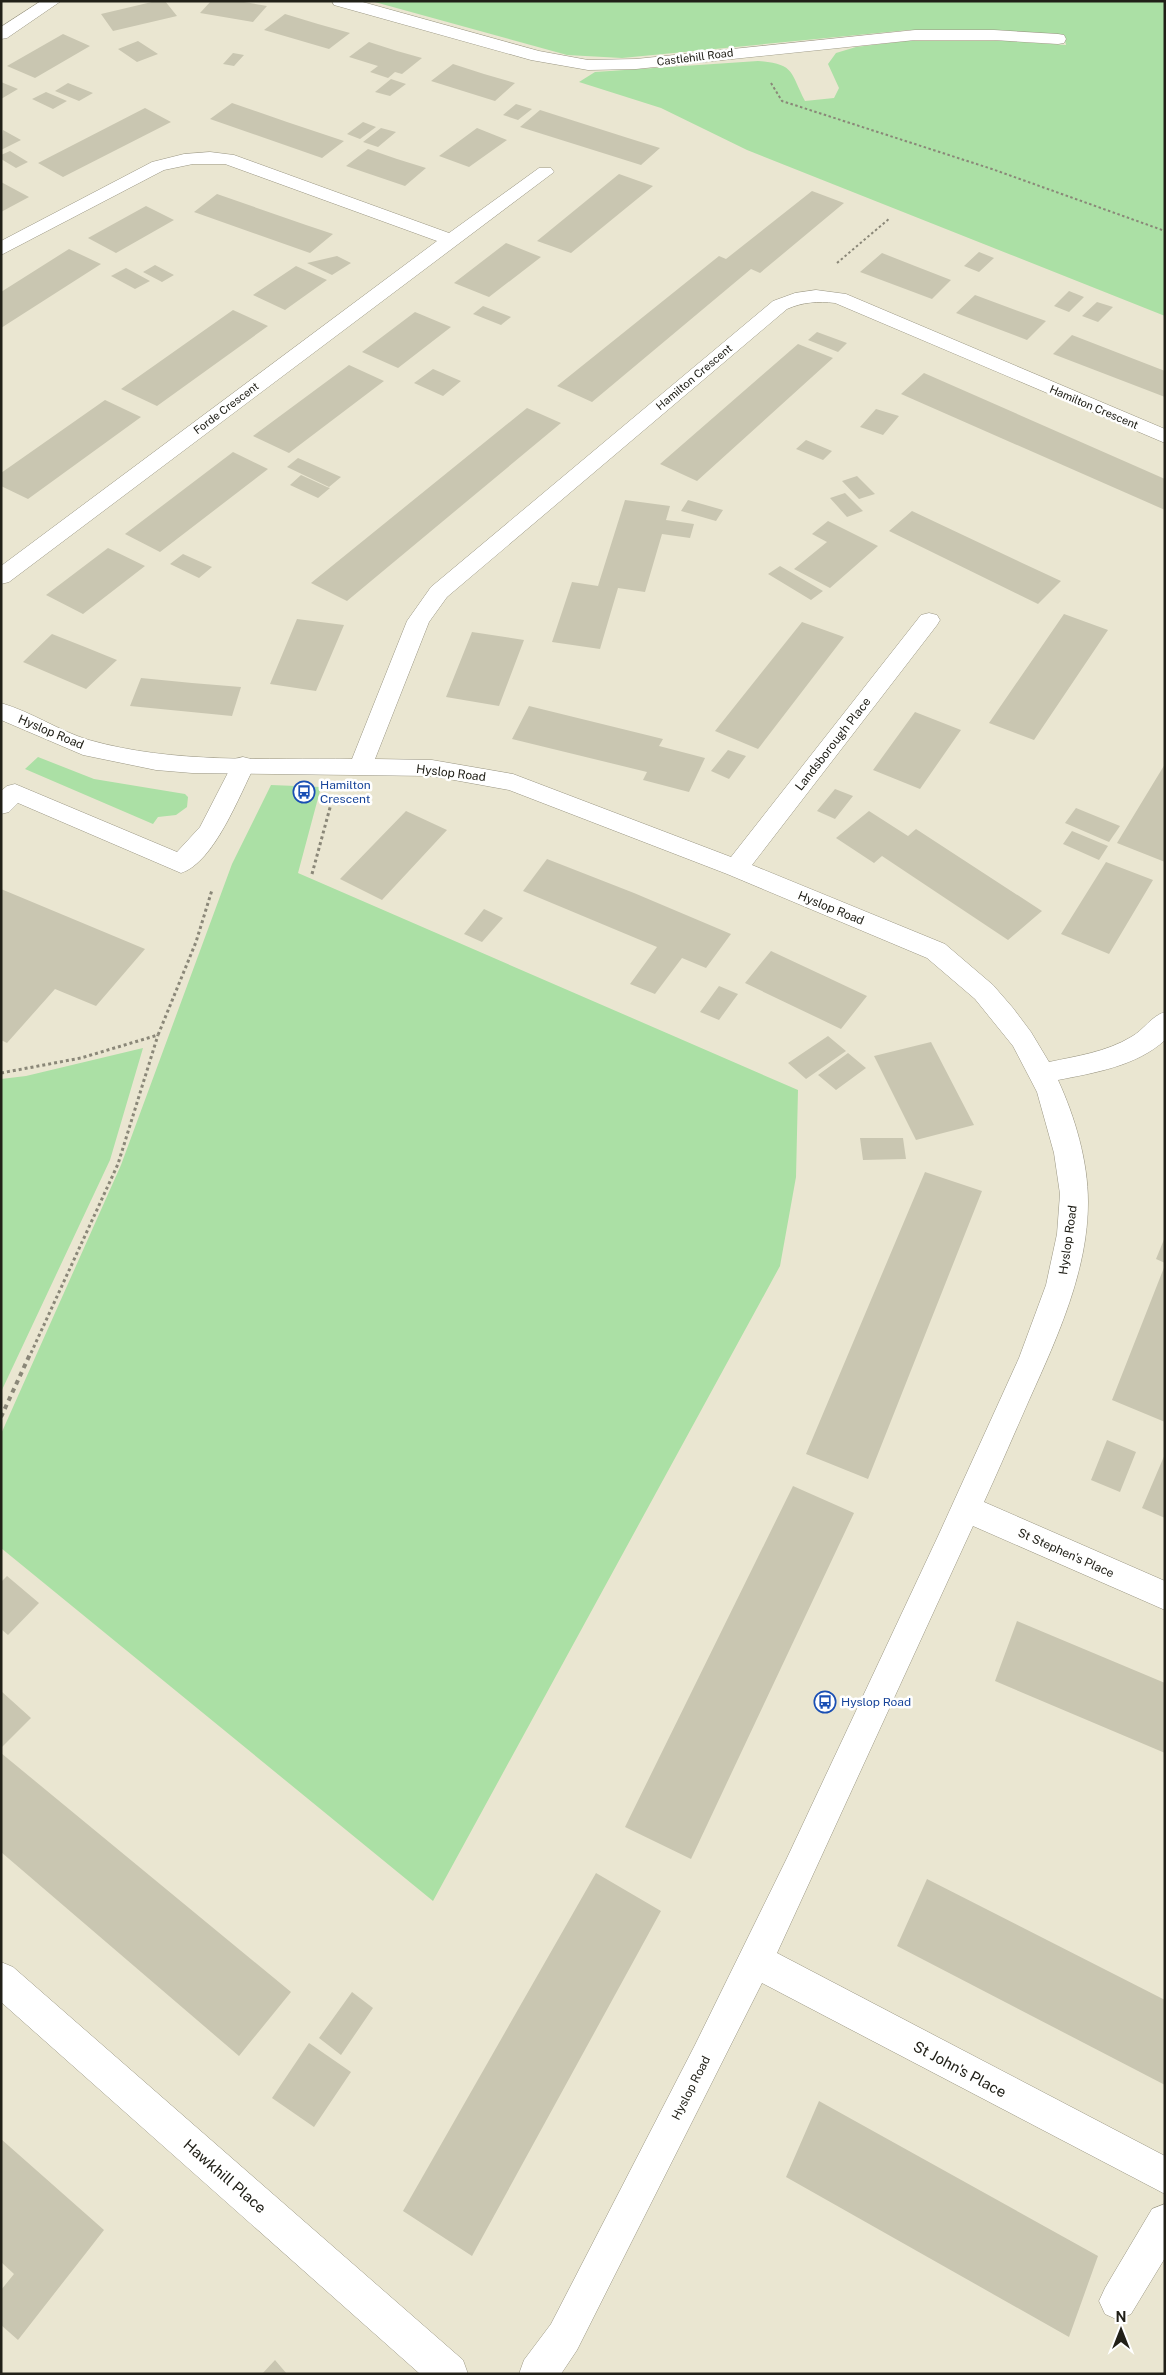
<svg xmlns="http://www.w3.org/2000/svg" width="1166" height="2375" font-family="'Public Sans',sans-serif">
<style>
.green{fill:#abe0a5}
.building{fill:#c9c6b1}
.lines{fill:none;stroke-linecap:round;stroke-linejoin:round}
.lane-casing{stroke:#9a9683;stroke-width:1}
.street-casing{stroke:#9a9683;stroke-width:1}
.path-far2{stroke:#8a8778;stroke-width:2;stroke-dasharray:2.5 2.5;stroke-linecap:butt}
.path-far1{stroke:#8a8778;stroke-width:3;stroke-dasharray:3 3;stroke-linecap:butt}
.path{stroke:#8a8778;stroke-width:4;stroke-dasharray:4.5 4.5;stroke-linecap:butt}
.lane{fill:#fff;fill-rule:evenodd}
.street{fill:#fff;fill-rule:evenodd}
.labels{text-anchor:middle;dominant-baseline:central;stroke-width:5;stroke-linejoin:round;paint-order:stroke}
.far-street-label{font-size:11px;fill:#212018;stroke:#fff}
.street-label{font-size:12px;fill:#212018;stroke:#fff}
.transit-label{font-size:12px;fill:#164399;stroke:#fff;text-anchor:start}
.near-street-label{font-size:15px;fill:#212018;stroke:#fff}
</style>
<rect width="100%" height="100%" fill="#eae6d1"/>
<path class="green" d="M371 1H1165V316L747 150 661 108 579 82 595 72 758 61C795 64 790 72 805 101L834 98 839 88 828 64 836 53 856 47 906 41H1009L1066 45 1064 36 991 31 909 30 622 58 567 55Z
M38 757 94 779 185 794 188 797 187 807 176 815 158 817 153 824 25 769Z
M271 785 321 787 298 873 798 1090 796 1177 780 1266 433 1901 1 1548V1434L121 1165 232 864Z
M143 1048 110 1160 1 1392V1079L26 1076Z"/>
<path class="building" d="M156 1H165L177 16 113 31 101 14Z
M211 1H238L267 6 253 22 200 13Z
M285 14 318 24 350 33 329 49 264 30Z
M63 34 90 46 35 78 7 66Z
M138 41 158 54 137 62 118 49Z
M369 42 397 51 422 58 402 74 395 72 388 78 370 72 378 66 349 57Z
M233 53 244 55 234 66 223 64Z
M453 64 484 74 515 83 495 101 431 81Z
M391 79 406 84 390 96 375 92Z
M1 82 18 89 1 99Z
M68 83 93 93 79 101 55 91Z
M46 92 67 101 53 109 32 99Z
M232 103 287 122 344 141 322 158 210 119Z
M516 104 532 109 518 120 503 115Z
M145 108 171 122 63 177 38 163Z
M540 110 628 138 660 148 641 165 520 127Z
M363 122 376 127 360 139 347 134Z
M381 128 396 132 378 147 363 142Z
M477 128 507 140 469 167 439 156Z
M3 130 21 140 1 150Z
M368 149 397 159 426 168 405 186 346 166Z
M10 151 28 162 16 168 1 159V155Z
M619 174 653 186 571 253 537 241Z
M1 182 29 197 1 212Z
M812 191 844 203 760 273 751 269 592 402 557 386 719 256 726 259Z
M217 194 306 225 333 234 310 253 194 212Z
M146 206 174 220 116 253 88 238Z
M506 243 541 257 489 297 454 283Z
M69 249 101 264 1 328V292Z
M979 252 994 258 979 272 964 266Z
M882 253 915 266 951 280 932 299 860 272Z
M337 256 351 263 332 275 307 263Z
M155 265 174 275 162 282 143 272Z
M296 266 327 280 285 310 253 295Z
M126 268 150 281 135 289 111 276Z
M1069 291 1084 297 1069 312 1054 306Z
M975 295 1010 308 1046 321 1027 340 956 313Z
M1097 302 1113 307 1098 322 1082 316Z
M483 306 511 317 501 325 473 314Z
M233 310 268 326 157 406 121 389Z
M415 312 451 327 398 368 362 352Z
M817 332 847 343 838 352 808 340Z
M1072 335 1165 371V397L1053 354Z
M798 344 833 358 697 481 660 464Z
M349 365 384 381 289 453 253 436Z
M433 369 461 381 443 396 414 383Z
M924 373 1165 479V510L901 394Z
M105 400 141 417 28 499 1 486V473Z
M527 408 561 423 347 601 311 583Z
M876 409 899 416 883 435 860 427Z
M806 440 832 451 823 460 796 449Z
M233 452 268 469 160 552 125 534Z
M298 458 341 477 329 487 287 467Z
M301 475 327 487 330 488 318 498 290 485Z
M857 476 875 494 859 499 842 481Z
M845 493 863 511 847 517 830 498Z
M625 500 670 506 666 520 694 524 690 538 662 534 645 592 618 588 600 649 552 642 572 582 598 586Z
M688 500 723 510 716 521 681 511Z
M912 511 1020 562 1061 581 1038 604 889 531Z
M828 521 878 546 830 588 794 569 827 542 812 534Z
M108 548 145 566 83 614 46 595Z
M183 554 212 567 199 578 170 564Z
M780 566 823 591 811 600 768 574Z
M1064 614 1108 630 1034 740 989 723Z
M297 619 344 625 316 691 270 684Z
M802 622 844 637 758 749 715 731Z
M472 632 524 640 499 706 446 697Z
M52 634 85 647 117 660 86 689 23 662Z
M141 678 192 683 241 687 232 716 130 706Z
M529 706 663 739 659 746 705 758 689 792 643 780 647 772 512 739Z
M915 712 961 730 920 789 873 770Z
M728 750 746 756 729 779 711 771Z
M1165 764V862L1117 843Z
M835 789 853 796 835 819 817 811Z
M1076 808 1120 826 1109 842 1065 823Z
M406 811 447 830 382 900 340 879Z
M869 811 908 836 916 829 1042 911 1008 940 882 856 874 863 836 838Z
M1072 831 1108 846 1099 860 1063 844Z
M547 859 634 893 731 934 706 968 682 958 655 994 630 984 657 947 523 891Z
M1106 862 1153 880 1109 954 1061 934Z
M1 889 145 949 96 1006 55 989 7 1043 1 1040Z
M484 909 503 918 482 942 464 934Z
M771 951 818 973 867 996 841 1029 745 983Z
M719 986 738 994 719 1020 700 1012Z
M828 1036 846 1051 806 1079 788 1063Z
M931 1042 974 1125 916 1140 874 1056Z
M848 1053 866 1068 836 1090 818 1075Z
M860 1138H903L906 1159 863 1160Z
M925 1172 982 1191 868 1479 806 1454Z
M1165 1237V1263L1156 1259Z
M1165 1265V1422L1112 1400Z
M1107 1440 1136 1452 1120 1492 1091 1480Z
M1165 1454V1518L1142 1508Z
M793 1486 854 1513 691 1859 625 1827Z
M7 1576 39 1603 8 1635 1 1629V1582Z
M1017 1621 1165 1683V1753L995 1681Z
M1 1691 31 1718 1 1748Z
M1 1753 291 1992 239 2056 1 1852Z
M596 1873 661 1911 472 2256 403 2211Z
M927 1879 1165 2000V2085L897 1946Z
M352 1992 373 2008 341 2055 319 2038Z
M309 2043 351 2072 314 2127 272 2098Z
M819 2101 1098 2256 1069 2337 786 2177Z
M1 2139 104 2230 18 2340 1 2325V2290L14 2274 1 2262Z
M275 2360 287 2374H262Z"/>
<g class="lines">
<g class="lane-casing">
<path id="lane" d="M243 757 251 759 255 765C240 794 214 863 181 873L18 803 9 812 1 814V791L7 786 15 784 177 852 200 827 235 759Z
M1165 2204V2258L1131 2314 1118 2320 1105 2314 1099 2301 1105 2288 1152 2209Z"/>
</g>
<g class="street-casing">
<path id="street" d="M41 1H61L7 38 1 39V27Z
M332 1H359L539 51 588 60 636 59 915 30H994L1058 34 1064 35 1066 39 1064 43 1058 44 994 40H915L636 69 588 70 531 60 334 5Z
M210 152 234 155 449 233 539 168H551L554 172 9 582 1 584V566L437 241 225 164H193L164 170 1 255V241L152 162 184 154Z
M816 290 846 294 1165 429V443L835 303C818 301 803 302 787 309L447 597 429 622 375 759 432 760 513 774 731 857 921 615 929 613 937 615 940 620 937 625 752 865 945 944 993 985 1013 1008 1031 1032 1049 1062C1077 1056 1106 1052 1131 1037 1144 1030 1151 1016 1165 1012V1040C1137 1066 1094 1073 1058 1080 1075 1117 1088 1161 1088 1202 1088 1270 1058 1336 1030 1398 1015 1432 1000 1467 984 1502L1165 1581V1610L973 1526 777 1953 1165 2156V2194L762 1983 577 2350 561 2374H519L524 2360 551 2324 695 2045 787 1858 939 1534 1019 1358 1046 1285 1057 1234 1060 1194 1054 1153 1037 1092 1013 1046 975 999 927 958 727 874 509 790 432 776 192 773 156 770 83 755 1 720V703C32 712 59 731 89 740 174 764 265 758 352 759L407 621 431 587 773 301 795 293Z
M1 1962 13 1967 463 2360 468 2374H420L1 2002Z"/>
</g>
<path class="path-far2" d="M771 83 782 101 992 169 1165 231
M837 263 890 218"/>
<path class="path-far1" d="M312 874 331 804
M1 1073 81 1058 158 1035 196 942 212 890
M31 1353 118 1164 158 1035"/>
<path class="path" d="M1 1417 31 1352"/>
<use href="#lane" class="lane"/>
<use href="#street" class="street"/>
</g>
<defs>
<g id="bus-ring" transform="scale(1.125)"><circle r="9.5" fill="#fff" stroke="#1a4fb4" stroke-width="1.5"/><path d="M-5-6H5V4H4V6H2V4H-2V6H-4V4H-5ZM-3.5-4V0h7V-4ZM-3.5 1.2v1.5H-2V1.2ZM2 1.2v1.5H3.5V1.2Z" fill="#1a4fb4"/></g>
</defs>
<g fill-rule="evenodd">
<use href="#bus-ring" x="304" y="792"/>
<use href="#bus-ring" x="825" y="1702"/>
</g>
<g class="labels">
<g class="far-street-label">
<text transform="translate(695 57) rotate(-7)">Castlehill Road</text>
<text transform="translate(694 377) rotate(-40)">Hamilton Crescent</text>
<text transform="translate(1094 407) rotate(23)">Hamilton Crescent</text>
<text transform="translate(226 408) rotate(-37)">Forde Crescent</text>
</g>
<g class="street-label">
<text transform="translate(51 732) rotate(23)">Hyslop Road</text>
<text transform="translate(833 744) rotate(-52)">Landsborough Place</text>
<text transform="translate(451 773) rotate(7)">Hyslop Road</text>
<text transform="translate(831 908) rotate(22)">Hyslop Road</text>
<text transform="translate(1068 1240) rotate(-82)">Hyslop Road</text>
<text transform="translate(1066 1553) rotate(24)">St Stephen's Place</text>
<text transform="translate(691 2088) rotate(-63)">Hyslop Road</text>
</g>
<g class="transit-label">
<text x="320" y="785">Hamilton<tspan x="320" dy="14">Crescent</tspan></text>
<text x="841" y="1702">Hyslop Road</text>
</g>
<g class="near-street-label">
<text transform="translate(960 2069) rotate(28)">St John's Place</text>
<text transform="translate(225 2176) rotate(41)">Hawkhill Place</text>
</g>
</g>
<rect width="1166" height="2375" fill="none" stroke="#212018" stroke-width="5"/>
<g transform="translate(1121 2330)" stroke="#ffffff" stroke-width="4" paint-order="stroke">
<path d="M0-4L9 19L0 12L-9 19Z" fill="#212018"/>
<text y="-8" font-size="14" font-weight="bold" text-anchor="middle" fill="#212018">N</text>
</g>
</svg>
